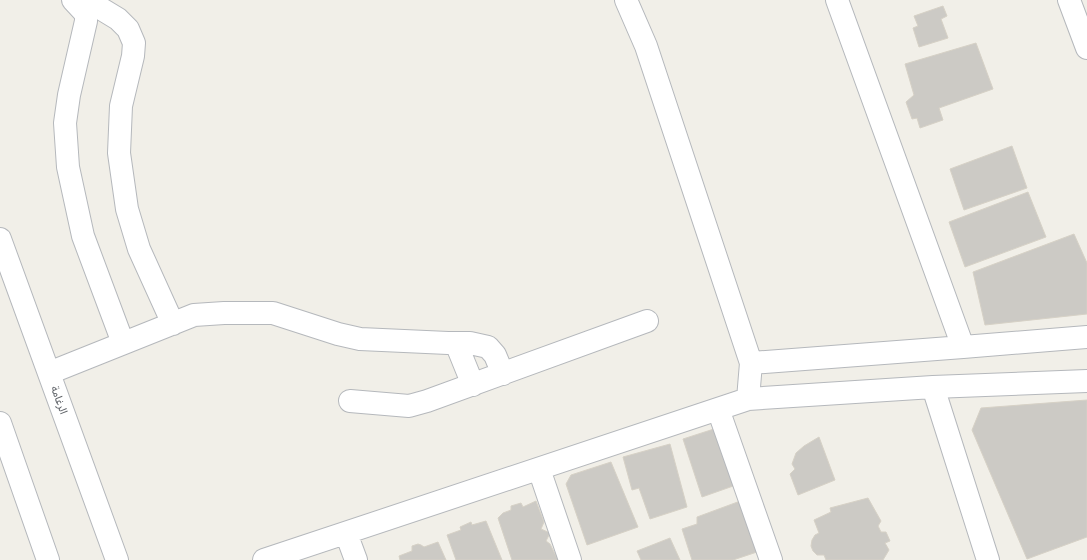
<svg xmlns="http://www.w3.org/2000/svg" width="1087" height="560" font-family="'Alegreya Sans','Noto Sans Arabic',sans-serif">
<style>
.building{fill:#cccac5;stroke:#d6d1c6}
.lines{fill:none;stroke-linecap:round;stroke-linejoin:round}
.minor-casing{stroke:#b5b8bc;stroke-width:24}
.minor{stroke:#fff;stroke-width:22}
.labels{text-anchor:middle;dominant-baseline:central;stroke-width:3;stroke-linejoin:round;paint-order:stroke}
.street-label{font-size:11px;fill:#5f6368;stroke:#fff}
</style>
<rect width="100%" height="100%" fill="#f1efe8"/>
<path class="building" d="M943 6 947 16 941 19 948 38 919 47 913 28 918 26 914 16Z
M976 43 993 89 939 108 943 120 920 128 917 118 912 119 906 102 914 95 905 64Z
M1012 146 1027 188 964 210 950 169Z
M1028 192 1046 237 965 267 949 222Z
M1074 234 1087 263V314L985 325 973 272Z
M1087 400V537L1027 559 972 430 981 408Z
M717 428 736 485 702 497 683 439Z
M819 437 835 480 798 495 790 474 795 469 792 464 796 453 804 446Z
M670 444 687 507 650 519 639 488 632 490 623 457Z
M611 462 638 527 587 545 566 484 571 475Z
M868 498 881 521 878 526 881 532H886L890 541 885 543 889 550 883 560H826L824 555H817L813 551 811 546 812 540 815 535 819 533 814 520 831 512 830 508Z
M743 500 760 551 733 560H692L682 529 697 524V517Z
M536 501 544 522 541 529 550 533 546 541 550 544 558 560H512L498 518 503 513 511 510V506L521 503 523 507Z
M486 521 502 560H456L447 535 461 530 460 527 471 522 472 525Z
M670 538 680 560H641L637 551Z
M438 542 446 560H400L399 556 412 551V546L418 544 421 545 424 547Z"/>
<g class="lines">
<g class="minor-casing">
<path id="minor" d="M73 0 86 14V21L69 95 65 123 68 167 83 236 123 343
M91 0 95 5 118 19 128 29 134 43 133 56 121 106 119 153 127 209 139 249 173 324
M626 0 646 46 751 363 748 399
M837 0 963 347
M1069 0 1087 48
M0 239 117 560
M456 343 473 385
M751 363 963 347 1087 337
M49 373 194 315 224 313H273L338 334 360 339 448 343H470L488 347 495 355 503 374
M933 387 988 560
M350 401 409 406 427 401 647 321
M718 409 771 560
M0 423 48 560
M539 469 570 560
M346 533 356 560
M264 560 748 399 933 387 1087 381"/>
</g>
<use href="#minor" class="minor"/>
</g>
<g class="labels">
<g class="street-label">
<text transform="translate(59 400) rotate(70)">الرغامة</text>
</g>
</g>
</svg>
